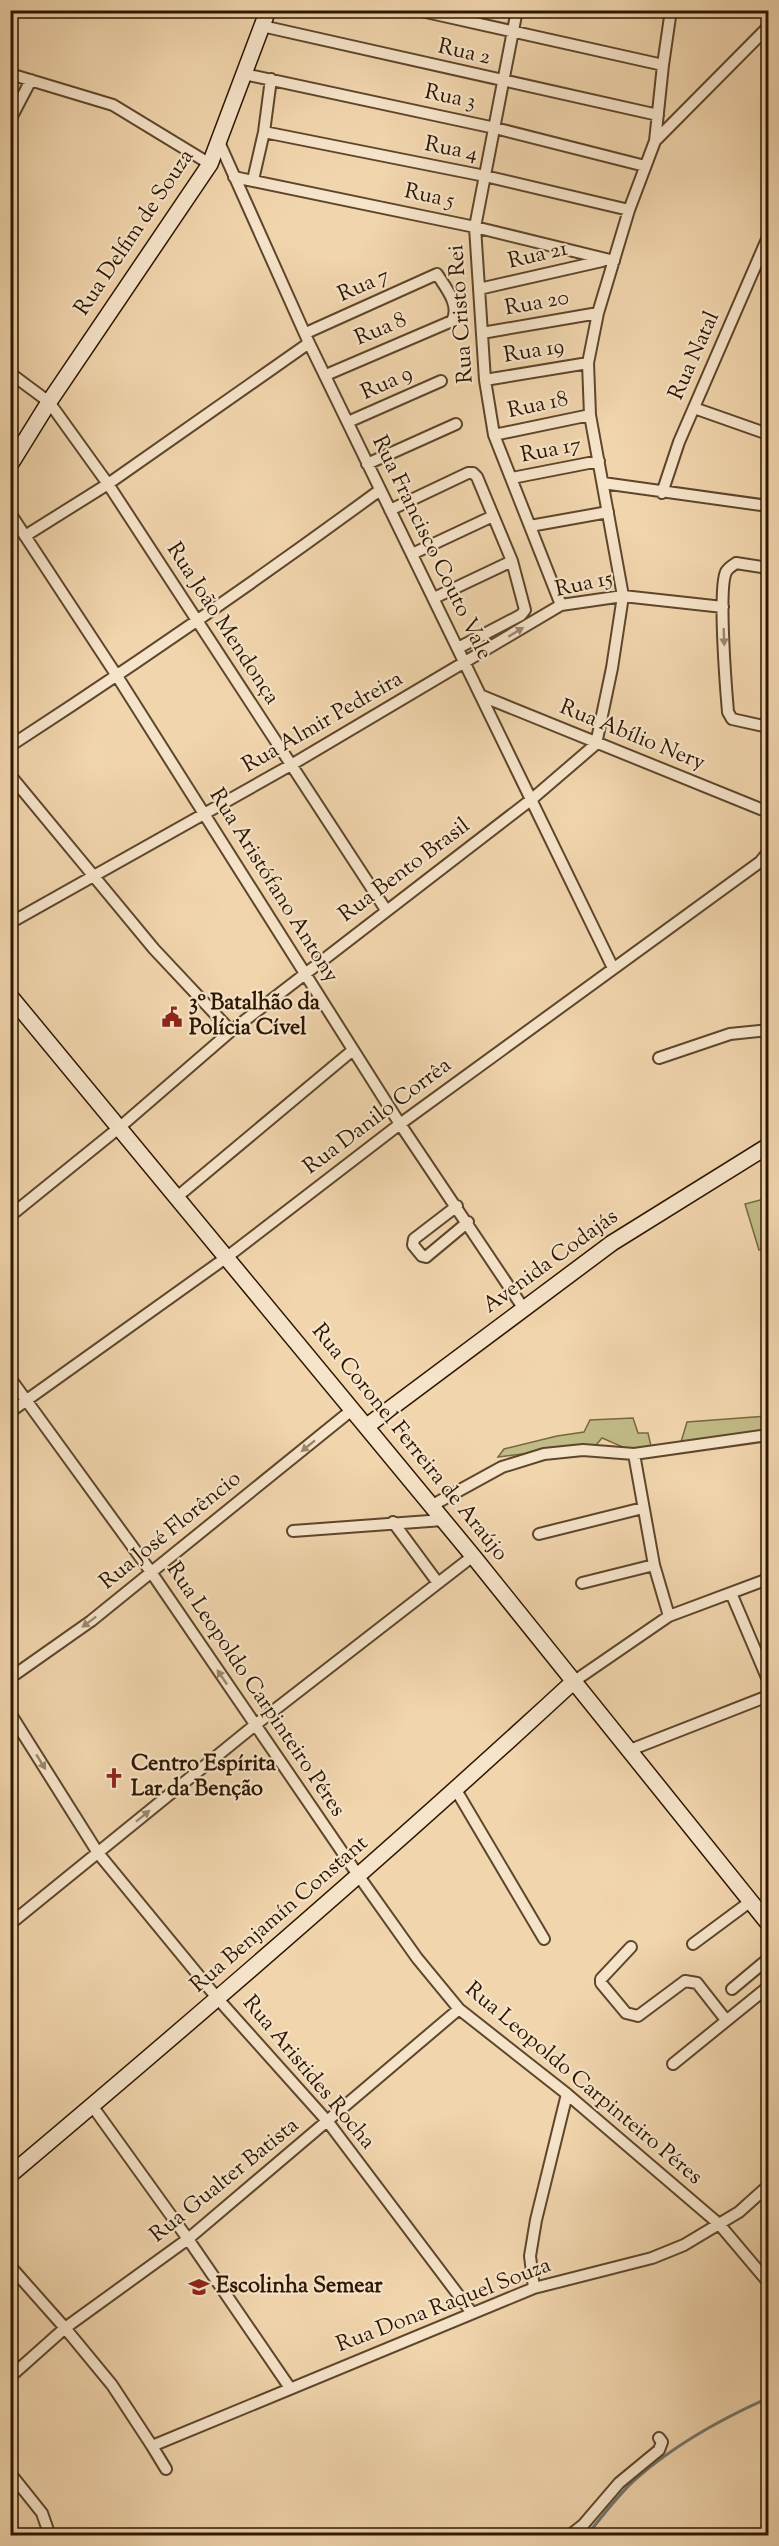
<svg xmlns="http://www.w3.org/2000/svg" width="779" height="2546" font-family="'Sorts Mill Goudy',serif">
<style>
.green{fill:#c1bb85;stroke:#766842;stroke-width:1.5}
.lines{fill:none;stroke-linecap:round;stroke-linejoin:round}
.stream{stroke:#72766d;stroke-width:3}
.street-casing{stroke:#5d462b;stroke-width:14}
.secondary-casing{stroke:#2c1600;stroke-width:18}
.street{stroke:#f6e4ca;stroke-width:10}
.secondary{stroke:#f6e4ca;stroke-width:15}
.oneway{fill:#9b876f}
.labels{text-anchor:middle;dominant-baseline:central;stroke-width:4.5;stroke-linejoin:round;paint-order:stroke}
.street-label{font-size:22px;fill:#2c1600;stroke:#f6e4ca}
.poi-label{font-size:22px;font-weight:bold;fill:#2c1600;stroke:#f6e4ca;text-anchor:start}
</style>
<rect width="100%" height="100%" fill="#f1d5ad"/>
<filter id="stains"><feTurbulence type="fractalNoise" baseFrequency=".00333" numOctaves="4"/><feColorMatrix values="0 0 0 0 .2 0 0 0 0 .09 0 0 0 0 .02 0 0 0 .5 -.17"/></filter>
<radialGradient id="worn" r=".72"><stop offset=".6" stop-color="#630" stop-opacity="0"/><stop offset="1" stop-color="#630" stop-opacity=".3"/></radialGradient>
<path class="green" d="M768 1198V1247L759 1250 745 1204Z
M768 1416V1431L681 1442 687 1422Z
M633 1418 638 1433H648L651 1446C634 1456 618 1444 602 1438L596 1445 498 1457 504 1449 557 1436 584 1432 590 1420Z"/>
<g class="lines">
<path class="stream" d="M586 2536C603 2516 619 2493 638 2477 676 2444 723 2418 768 2398"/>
<g class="street-casing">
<path id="street" d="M417 10 663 65
M517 10 475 227 485 380 494 435 561 605
M262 26 658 115
M10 74 113 105 210 164
M244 74 495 128 645 166
M10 120 31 80
M264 132 485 176 629 210
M655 141 768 27
M219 142 309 343 613 968
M234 177 475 227 614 261
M253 180 264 132 271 79
M479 289 602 261
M306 333 437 274C445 287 461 305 452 321L326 375
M482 333 598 313
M10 373 49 402 108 484 386 910
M485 380 588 363
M694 408 768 434
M348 422 441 381
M494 435 590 415
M367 464 456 424
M512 478 599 461
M603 483 768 506
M662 493 679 442 768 237
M390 510 468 473H473L477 477 512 561 525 610 521 615 458 648
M10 513 117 676 400 1124 524 1309
M530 526 608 512
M25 536 108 484 309 343
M412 554 493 516
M768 568 736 563C732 566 728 568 726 572 718 589 726 689 728 712L732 719 768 727
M434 598 512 561
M482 696 768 812
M10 746C136 664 259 579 380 490
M10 775 154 949 231 1031
M10 923 291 765 561 605 623 596 723 607
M659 1058 730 1034 768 1030
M177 1197 353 1050
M457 1206 414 1239 413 1245 422 1256 426 1257 468 1222
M10 1216 120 1127 231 1031 532 799 596 744 612 668 623 596 590 415 588 363 598 313 629 210 655 141 663 65 671 10
M10 1378 151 1572 358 1875 417 1958 459 2009 567 2094 719 2224 768 2282
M10 1412 227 1257 400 1124 760 862 768 852
M634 1454 654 1565 669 1616
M431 1506 502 1467 544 1454 583 1450 634 1454 768 1435
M393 1522 438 1583
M293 1531 443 1520
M539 1534 643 1508
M582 1583 654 1565
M731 1593 768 1680
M10 1678 91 1621 353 1409
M573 1682 669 1616 768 1579
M10 1713 98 1853 218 1999 328 2122 472 2313
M630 1750 768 1696
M456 1790 544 1939
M10 1924 255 1725 473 1556
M693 1944 751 1901
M631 1947 601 1979V1983L626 2013 638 2016 685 1981 697 1983 726 2020
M732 1989 768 1959
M673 2064 768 1987
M93 2107 188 2239 290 2388
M10 2266 65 2328 112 2385 152 2446
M534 2288 530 2256 536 2220 567 2094
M10 2377 65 2328 188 2239 459 2009
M166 2469 152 2446 534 2288 652 2258 684 2245 739 2212 768 2186
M10 2473 42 2513 50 2536
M569 2536 583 2525 619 2483 659 2450 662 2442 659 2438"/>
</g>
<g class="secondary-casing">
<path id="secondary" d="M765 10 768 11
M10 465 49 402 210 164 268 10
M10 996 473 1556 768 1923
M367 1426 612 1243 768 1146
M10 2175C201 2014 390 1851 573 1682"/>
</g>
<use href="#street" class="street"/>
<use href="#secondary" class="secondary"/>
</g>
<defs><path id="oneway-solid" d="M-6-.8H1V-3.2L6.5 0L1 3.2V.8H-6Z" transform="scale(1.5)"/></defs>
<g class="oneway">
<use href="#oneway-solid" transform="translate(516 632) rotate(-31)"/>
<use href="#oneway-solid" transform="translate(724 637) rotate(88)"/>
<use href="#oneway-solid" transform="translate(308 1446) rotate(141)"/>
<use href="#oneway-solid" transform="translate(89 1622) rotate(143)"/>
<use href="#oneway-solid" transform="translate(222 1677) rotate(-124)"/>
<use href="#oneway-solid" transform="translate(41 1762) rotate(58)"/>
<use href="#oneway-solid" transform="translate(143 1816) rotate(-39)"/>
</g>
<defs>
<g id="civic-bare" transform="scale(1.62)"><path d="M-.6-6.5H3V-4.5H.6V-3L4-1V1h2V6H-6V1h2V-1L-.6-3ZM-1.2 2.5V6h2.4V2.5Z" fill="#8f2418" stroke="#f6e4ca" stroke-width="2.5" paint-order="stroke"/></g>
<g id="church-bare" transform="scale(1.62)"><path d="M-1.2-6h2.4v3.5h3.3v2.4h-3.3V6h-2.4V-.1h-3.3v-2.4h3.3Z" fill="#8f2418" stroke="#f6e4ca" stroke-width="2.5" paint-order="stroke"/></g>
<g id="school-bare" transform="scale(1.62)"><path d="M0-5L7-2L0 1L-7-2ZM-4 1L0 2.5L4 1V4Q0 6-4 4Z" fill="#8f2418" stroke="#f6e4ca" stroke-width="2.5" paint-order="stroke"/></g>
</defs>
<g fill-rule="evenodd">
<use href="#civic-bare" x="172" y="1017"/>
<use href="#church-bare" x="114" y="1778"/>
<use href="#school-bare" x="199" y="2287"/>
</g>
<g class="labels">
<g class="street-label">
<text transform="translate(464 53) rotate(13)">Rua 2</text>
<text transform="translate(450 98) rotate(12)">Rua 3</text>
<text transform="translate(451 150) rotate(11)">Rua 4</text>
<text transform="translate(429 197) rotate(12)">Rua 5</text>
<text transform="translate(135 233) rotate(-56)">Rua Delfim de Souza</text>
<text transform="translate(538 256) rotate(-13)">Rua 21</text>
<text transform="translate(364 286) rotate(-24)">Rua 7</text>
<text transform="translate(537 304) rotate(-10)">Rua 20</text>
<text transform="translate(462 314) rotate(-94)">Rua Cristo Rei</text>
<text transform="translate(381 330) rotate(-23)">Rua 8</text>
<text transform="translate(534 352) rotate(-9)">Rua 19</text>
<text transform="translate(695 356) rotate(-66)">Rua Natal</text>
<text transform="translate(387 384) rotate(-24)">Rua 9</text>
<text transform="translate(538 406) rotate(-12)">Rua 18</text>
<text transform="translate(551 451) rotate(-11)">Rua 17</text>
<text transform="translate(431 548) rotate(64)">Rua Francisco Couto Vale</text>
<text transform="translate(584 585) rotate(-12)">Rua 15</text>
<text transform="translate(222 624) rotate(57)">Rua João Mendonça</text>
<text transform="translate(323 723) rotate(-30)">Rua Almir Pedreira</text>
<text transform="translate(632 736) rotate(22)">Rua Abílio Nery</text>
<text transform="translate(405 871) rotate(-37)">Rua Bento Brasil</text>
<text transform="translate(273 886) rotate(58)">Rua Aristófano Antony</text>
<text transform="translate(378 1117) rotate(-37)">Rua Danilo Corrêa</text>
<text transform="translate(551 1262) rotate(-36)">Avenida Codajás</text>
<text transform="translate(409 1443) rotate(51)">Rua Coronel Ferreira de Araújo</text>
<text transform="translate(171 1531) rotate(-39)">Rua José Florêncio</text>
<text transform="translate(255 1690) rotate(56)">Rua Leopoldo Carpinteiro Péres</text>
<text transform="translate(280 1915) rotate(-41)">Rua Benjamín Constant</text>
<text transform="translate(308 2073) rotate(50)">Rua Aristides Rocha</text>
<text transform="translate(583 2084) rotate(40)">Rua Leopoldo Carpinteiro Péres</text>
<text transform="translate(225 2181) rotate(-39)">Rua Gualter Batista</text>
<text transform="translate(444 2306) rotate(-21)">Rua Dona Raquel Souza</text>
</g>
<g class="poi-label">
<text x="189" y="1004">3º Batalhão da<tspan x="189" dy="25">Polícia Cível</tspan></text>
<text x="131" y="1765">Centro Espírita<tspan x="131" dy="25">Lar da Benção</tspan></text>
<text x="216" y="2287">Escolinha Semear</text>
</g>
</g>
<rect width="779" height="2546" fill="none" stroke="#f1d5ad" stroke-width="36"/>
<rect x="12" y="12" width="755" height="2522" fill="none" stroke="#2c1600" stroke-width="3"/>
<rect x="18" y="18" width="743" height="2510" fill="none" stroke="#2c1600" stroke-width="1.5"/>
<rect width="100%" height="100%" filter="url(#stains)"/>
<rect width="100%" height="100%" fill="url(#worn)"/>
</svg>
